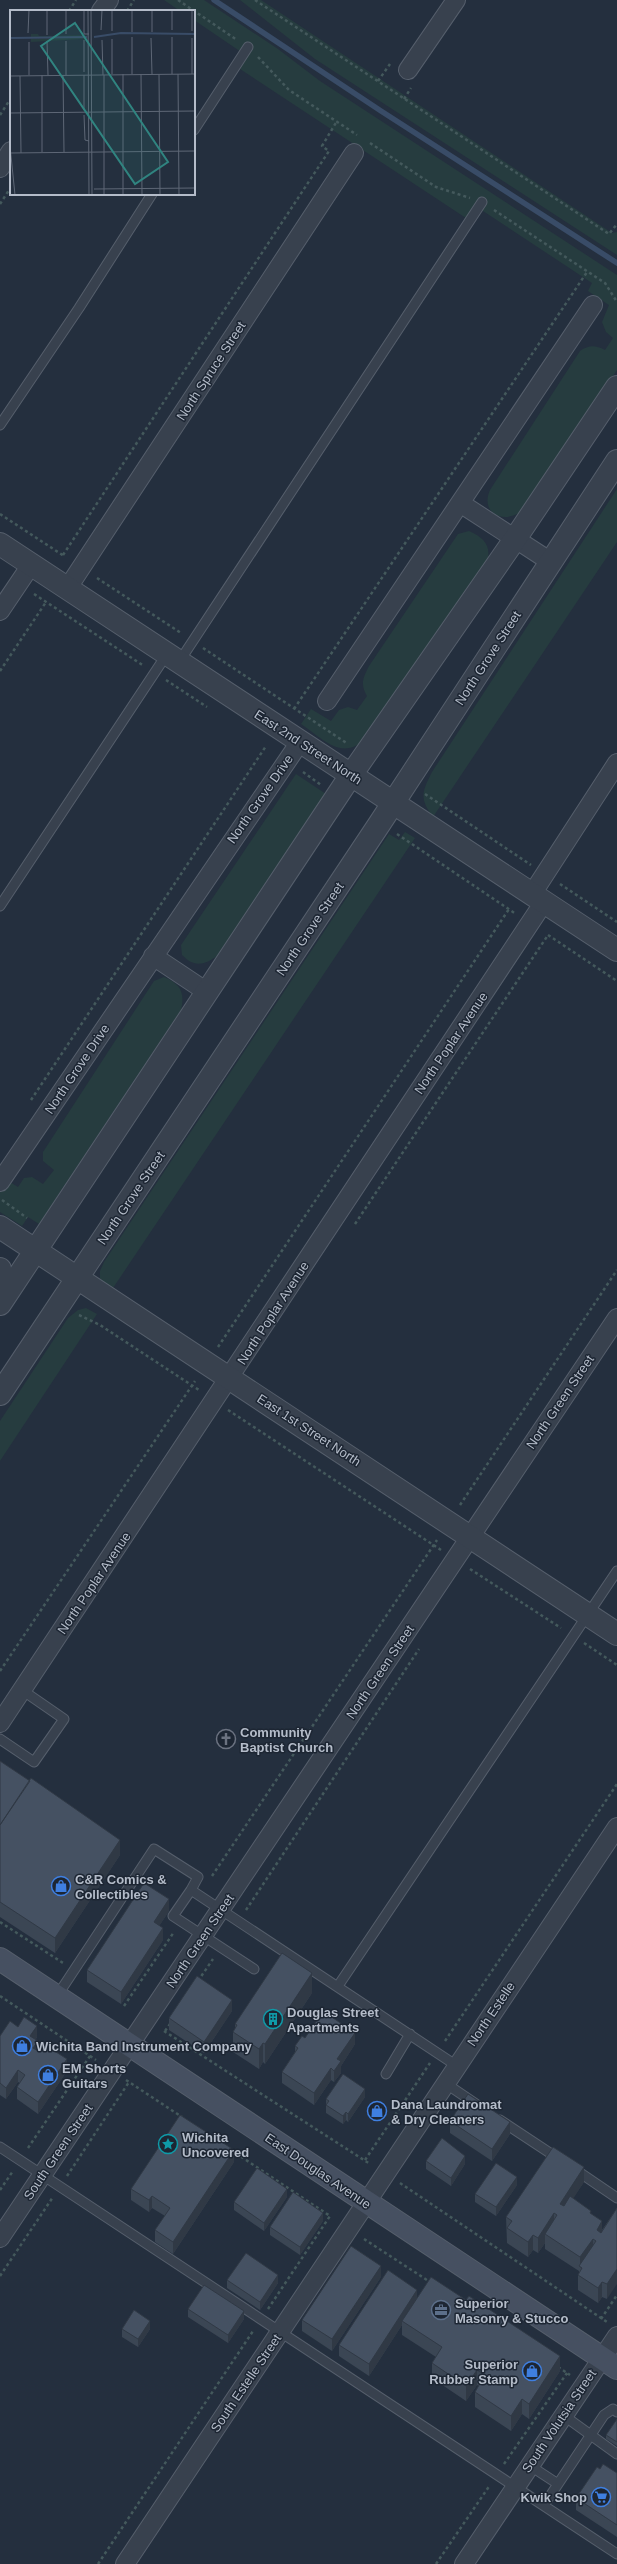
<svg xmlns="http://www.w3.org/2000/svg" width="617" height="2564" font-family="Arial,sans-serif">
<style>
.green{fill:#263c3f}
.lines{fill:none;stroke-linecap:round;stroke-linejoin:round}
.stream{stroke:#394c67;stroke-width:5.5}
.service-casing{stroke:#565f6c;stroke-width:11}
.minor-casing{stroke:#565f6c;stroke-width:20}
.tertiary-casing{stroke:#565f6c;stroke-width:24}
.secondary-casing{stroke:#565f6c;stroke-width:24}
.path{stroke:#44595c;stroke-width:2.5;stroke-dasharray:3 3;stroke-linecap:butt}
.service{stroke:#38414e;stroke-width:9}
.minor{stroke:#38414e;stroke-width:18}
.tertiary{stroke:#38414e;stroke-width:22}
.secondary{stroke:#465061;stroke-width:22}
.wall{fill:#3b4654}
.shaded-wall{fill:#303945}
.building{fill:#455162;stroke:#303945}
.labels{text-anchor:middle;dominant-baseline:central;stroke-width:3;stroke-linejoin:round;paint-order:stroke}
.street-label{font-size:13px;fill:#b4bcc9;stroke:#1d2633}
.poi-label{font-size:13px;font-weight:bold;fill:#b4bcc9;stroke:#1d2633;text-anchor:start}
.inset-river{fill:none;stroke:#394c67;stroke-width:2}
.inset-road{fill:none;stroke:#5e6776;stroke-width:1}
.view{fill:#308480;fill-opacity:0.15;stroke:#308480;stroke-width:2}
.inset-edge{fill:none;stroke:#b4bcc9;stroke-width:2}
</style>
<rect width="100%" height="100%" fill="#242f3e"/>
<path class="green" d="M164 0H204L278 49 320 81 617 275V370L528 503C525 507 521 512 517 514 498 523 481 510 490 490L580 351C589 345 595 345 605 350L613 338 606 332 602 322 609 305 588 291 592 283 480 209 472 222 240 69 247 56 194 20V11H180Z
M240 0H261L612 233 617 232V255L315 59Z
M617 489V542L433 817C419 798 422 792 432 772Z
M469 531C487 539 492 548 486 566L363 741C340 760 322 738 301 724L311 709 331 721 339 710 348 707 357 710 367 696C360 684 363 678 369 666L458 534Z
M296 774 326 794 217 956C203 966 194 967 182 955L181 945Z
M405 832 415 838 111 1291 100 1282V1271L104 1262 389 834 399 840Z
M164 977C181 984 185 993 181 1010L39 1224 28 1217 22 1226 0 1212V1176L18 1187 24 1178 32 1177 43 1184 54 1170 43 1161V1152L154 981Z
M86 1308 97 1314 0 1461V1421L68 1318 78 1310Z"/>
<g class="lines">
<path class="stream" d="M214 0 381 111 617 263"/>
<g class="service-casing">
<path id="service" d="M194 130 248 47
M0 425 79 308 152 194
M179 662 482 202
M0 906 167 654
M0 1739 34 1762 64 1719 22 1690
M191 1890 173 1916 254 1969
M338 1986 617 1571
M57 1996 154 1849 198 1877 191 1890 457 2066
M386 2074 410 2034
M445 2083 476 2104
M500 2120 559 2159
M0 2147 617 2554
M573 2168 617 2198
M563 2415 617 2454
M529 2465 558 2484 604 2415 613 2409 617 2412
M544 2505 558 2484"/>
</g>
<g class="minor-casing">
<path id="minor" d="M101 11 109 0
M408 70 456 0
M0 168 11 151
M460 503 551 562
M67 589 354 153
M0 611 31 565
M327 701 593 305
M532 894 617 763
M153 956 207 992
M0 1182 300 742
M0 1723 544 902
M0 2238 617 1318
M125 2564 617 1827
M464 2564 617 2336"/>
</g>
<g class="tertiary-casing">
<path id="tertiary" d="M0 544 617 950
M0 1227 617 1634
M0 1269V1279
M0 1304 351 775 515 539 617 387
M0 1394 380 823 617 461"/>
</g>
<g class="secondary-casing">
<path id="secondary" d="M0 1959 617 2368"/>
</g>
<path class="path" d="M178 0 237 40
M255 0 609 234 617 224
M69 11 76 0
M127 11 134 0
M258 57 289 90 357 135
M378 81 390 64
M404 99 411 88
M0 115 11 98
M370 143 436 187 470 198
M0 204 11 187
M494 210 605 283 617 302
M0 514 64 556
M63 555 329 151 322 146 337 121
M97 578 181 633
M34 594 144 666
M203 648 348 744
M0 671 46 602
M166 680 207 707
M294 709 587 272
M303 772 321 785
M425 794 531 865
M397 834 516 914
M560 884 617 922
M548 935 617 981
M31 1100 266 746
M2 1200 27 1218
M355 1224 548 935
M79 1315 100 1325 199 1390
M218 1347 509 909
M228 1410 441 1550
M460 1505 617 1270
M470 1569 561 1628
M584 1643 617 1665
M0 1671 195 1381
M212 1876 437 1540
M246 1910 419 1649
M0 1922 63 1963
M198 1981 213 1959
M0 1996 96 2060
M124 2006 174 1932
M164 2031 370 2164
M165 2031 170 2024
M445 2041 617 1784
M126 2080 182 2117
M28 2148 90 2056
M231 2150 330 2216
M365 2160 430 2063
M67 2176 129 2082
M400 2183 607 2322
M0 2190 13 2171
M364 2239 430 2282
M0 2276 53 2197
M268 2309 330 2216
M601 2319 617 2295
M558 2367 570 2375
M504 2464 567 2373
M98 2564 253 2331
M436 2564 490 2485"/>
<use href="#service" class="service"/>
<use href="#minor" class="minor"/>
<use href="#tertiary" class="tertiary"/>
<use href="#secondary" class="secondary"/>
</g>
<path class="wall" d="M0 1761 120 1855 55 1953 0 1917Z
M169 1911 159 1926 163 1940 121 2004 87 1982V1970Z
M312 1993 265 2064 263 2062 259 2069 233 2052V2032L235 2029V2024Z
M232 2011 204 2053 169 2030V2018Z
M18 2027 37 2037 36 2039 38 2051 67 2071 38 2114 17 2099V2087L20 2083 18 2082 6 2099 0 2095V2036Z
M305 2038 355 2044 341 2066V2073L334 2082 331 2080 314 2105 282 2083V2072L295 2052V2046Z
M365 2097 348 2122 346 2120 343 2124 326 2113V2099Z
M450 2121 510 2134 492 2161 450 2133Z
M426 2161 465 2164 451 2186 426 2169Z
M234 2162 173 2254 155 2242V2230L165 2216 152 2208 149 2212 131 2200V2189Z
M584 2182 573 2198 591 2214 602 2230 617 2208 607 2299 602 2297 598 2303 578 2290V2275L579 2274V2271L545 2249V2243L538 2253 533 2250 528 2257 507 2243 506 2217Z
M517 2185 496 2216 475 2202V2194Z
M287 2197 264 2231 234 2210V2202Z
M323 2221 300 2255 270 2235V2227Z
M381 2277 332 2351 302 2331V2320Z
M227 2280 278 2283 260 2310 227 2288Z
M417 2297 560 2371 529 2419 522 2414 511 2431 475 2407V2392L479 2386 477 2385 466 2401 432 2378V2363L436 2357 402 2335V2325L369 2376 339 2356V2345Z
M188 2309 244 2319 228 2343 188 2317Z
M122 2329H150L138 2347 122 2337Z
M617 2419V2446L606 2439V2435Z
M600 2469 617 2473V2537L576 2510V2498Z"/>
<path class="shaded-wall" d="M120 1840V1855L55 1953V1938Z
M169 1899V1911L154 1934V1922Z
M163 1928V1940L121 2004V1992Z
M312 1973V1993L265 2064V2044Z
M232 2000V2011L204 2053V2042Z
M37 2026V2037L30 2047V2036Z
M355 2033V2044L341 2066V2073L334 2082V2071L337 2059Z
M38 2041V2052L33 2048Z
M263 2043V2062L259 2069V2049Z
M67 2059V2071L38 2114V2102Z
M331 2068V2080L314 2105V2093Z
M18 2070V2082L6 2099V2088Z
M365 2089V2097L348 2122V2114Z
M346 2112V2120L343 2124V2116Z
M510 2122V2134L492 2161V2149Z
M234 2150V2162L173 2254V2242Z
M465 2156V2164L451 2186V2178Z
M584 2167V2182L560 2219V2204Z
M517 2177V2185L496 2216V2207Z
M287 2189V2197L264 2231V2223Z
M152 2196V2208L149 2212V2200Z
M323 2213V2221L300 2255V2247Z
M554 2213V2228L545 2234V2243L538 2253V2238Z
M602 2221V2236L597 2230Z
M533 2235V2250L528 2257V2242Z
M593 2239V2254L582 2268 580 2267V2257Z
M381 2266V2277L332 2351V2339Z
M617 2269V2284L607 2299V2284Z
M278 2275V2283L260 2310V2302Z
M602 2282V2297L598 2303V2288Z
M417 2290V2301L402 2321V2325L369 2376V2364Z
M244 2311V2319L228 2343V2335Z
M150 2321V2329L138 2347V2339Z
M560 2356V2371L529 2419V2404Z
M477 2370V2385L466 2401V2386Z
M522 2399V2414L511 2431V2416Z"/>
<path class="building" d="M0 1761 30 1781 0 1825Z
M31 1778 120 1840 55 1938 0 1902V1825Z
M144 1883 169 1899 154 1922 163 1928 121 1992 87 1970Z
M282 1953 312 1973 265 2044 263 2043 259 2049 233 2032 237 2025 235 2024Z
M197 1976 232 2000 204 2042 169 2018Z
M323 2011 355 2033 337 2059 341 2061 334 2071 331 2068 314 2093 282 2072 298 2048 295 2046 302 2036 305 2038Z
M24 2017 37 2026 30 2036 38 2041 33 2048 40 2052 45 2045 67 2059 38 2102 17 2087 25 2075 18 2070 6 2088 0 2083V2036L10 2021 18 2027Z
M343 2074 365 2089 348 2114 346 2112 343 2116 326 2105 329 2101 326 2099Z
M468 2094 510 2122 492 2149 450 2121Z
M180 2115 234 2150 173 2242 155 2230 170 2208 152 2196 149 2200 131 2189Z
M442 2138 465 2156 451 2178 426 2161Z
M553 2147 584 2167 560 2204 564 2206 570 2196 591 2211 590 2213 602 2221 597 2230 601 2233 617 2208V2269L607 2284 602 2282 598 2288 578 2275 582 2268 579 2266 596 2241 593 2239 580 2257 545 2234 557 2215 554 2213 538 2238 533 2235 528 2242 507 2228 512 2221 506 2217Z
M496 2163 517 2177 496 2207 475 2194Z
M257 2168 287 2189 264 2223 234 2202Z
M293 2192 323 2213 300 2247 270 2227Z
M351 2246 381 2266 332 2339 302 2320Z
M246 2253 278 2275 260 2302 227 2280Z
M388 2270 417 2290 369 2364 339 2345Z
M431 2277 466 2300 469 2296 560 2356 529 2404 522 2399 511 2416 475 2392 485 2375 477 2370 466 2386 432 2363 442 2347 402 2321Z
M204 2285 244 2311 228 2335 188 2309Z
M134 2310 150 2321 138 2339 122 2329Z
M617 2419V2442L606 2435Z
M603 2464 617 2473V2525L576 2498 597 2467 600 2469Z"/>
<defs>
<g id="church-ring" transform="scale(1)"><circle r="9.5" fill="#1d2633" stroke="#6b7280" stroke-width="1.5"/><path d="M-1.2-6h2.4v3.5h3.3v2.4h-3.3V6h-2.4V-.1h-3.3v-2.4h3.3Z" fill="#6b7280"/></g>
<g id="shop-ring" transform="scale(1)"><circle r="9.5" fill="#1d2633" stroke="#3f7fe0" stroke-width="1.5"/><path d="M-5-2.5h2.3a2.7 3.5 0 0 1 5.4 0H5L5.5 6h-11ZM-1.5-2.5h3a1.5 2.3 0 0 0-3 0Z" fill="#3f7fe0"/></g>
<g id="building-ring" transform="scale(1)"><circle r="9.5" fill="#1d2633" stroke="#0f9aa8" stroke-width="1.5"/><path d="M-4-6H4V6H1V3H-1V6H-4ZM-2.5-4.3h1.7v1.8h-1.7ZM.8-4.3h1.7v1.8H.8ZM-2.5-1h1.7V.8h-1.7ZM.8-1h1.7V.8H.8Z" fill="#0f9aa8"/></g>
<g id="sight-ring" transform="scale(1)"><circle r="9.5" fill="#1d2633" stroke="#0f9aa8" stroke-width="1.5"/><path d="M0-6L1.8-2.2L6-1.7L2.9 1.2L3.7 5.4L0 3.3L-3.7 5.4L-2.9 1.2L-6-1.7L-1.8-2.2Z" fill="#0f9aa8"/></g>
<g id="office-ring" transform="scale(1)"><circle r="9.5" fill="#1d2633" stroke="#5c6f8a" stroke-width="1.5"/><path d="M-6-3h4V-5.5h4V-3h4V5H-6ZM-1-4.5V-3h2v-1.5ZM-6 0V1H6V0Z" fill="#5c6f8a"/></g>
<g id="supermarket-ring" transform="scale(1)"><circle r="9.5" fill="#1d2633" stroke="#3f7fe0" stroke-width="1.5"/><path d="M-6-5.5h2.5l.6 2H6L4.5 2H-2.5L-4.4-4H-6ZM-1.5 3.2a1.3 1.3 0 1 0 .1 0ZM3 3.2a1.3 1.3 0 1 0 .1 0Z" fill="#3f7fe0"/></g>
</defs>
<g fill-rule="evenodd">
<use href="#church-ring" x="226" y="1739"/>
<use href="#shop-ring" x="61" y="1886"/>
<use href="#building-ring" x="273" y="2019"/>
<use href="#shop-ring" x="22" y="2046"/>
<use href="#shop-ring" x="48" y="2075"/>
<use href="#shop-ring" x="377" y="2111"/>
<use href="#sight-ring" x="168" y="2144"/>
<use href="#office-ring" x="441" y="2310"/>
<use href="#shop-ring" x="532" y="2371"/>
<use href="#supermarket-ring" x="601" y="2497"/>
</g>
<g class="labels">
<g class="street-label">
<text transform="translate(211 371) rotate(-57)">North Spruce Street</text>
<text transform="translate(488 658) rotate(-57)">North Grove Street</text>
<text transform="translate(308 747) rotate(33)">East 2nd Street North</text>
<text transform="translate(260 799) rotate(-55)">North Grove Drive</text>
<text transform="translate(310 929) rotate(-56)">North Grove Street</text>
<text transform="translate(451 1043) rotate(-56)">North Poplar Avenue</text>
<text transform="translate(77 1069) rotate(-56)">North Grove Drive</text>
<text transform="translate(131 1198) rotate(-56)">North Grove Street</text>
<text transform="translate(273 1313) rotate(-57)">North Poplar Avenue</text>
<text transform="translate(560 1402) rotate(-56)">North Green Street</text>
<text transform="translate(309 1430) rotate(33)">East 1st Street North</text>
<text transform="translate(94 1583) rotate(-56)">North Poplar Avenue</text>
<text transform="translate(380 1672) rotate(-56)">North Green Street</text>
<text transform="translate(200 1941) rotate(-56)">North Green Street</text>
<text transform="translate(491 2014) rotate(-56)">North Estelle</text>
<text transform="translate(58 2152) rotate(-56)">South Green Street</text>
<text transform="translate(318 2171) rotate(34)">East Douglas Avenue</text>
<text transform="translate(246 2383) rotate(-56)">South Estelle Street</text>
<text transform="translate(559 2421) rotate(-56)">South Volutsia Street</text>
</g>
<g class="poi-label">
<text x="240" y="1732">Community<tspan x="240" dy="15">Baptist Church</tspan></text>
<text x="75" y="1879">C&amp;R Comics &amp;<tspan x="75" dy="15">Collectibles</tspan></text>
<text x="287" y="2012">Douglas Street<tspan x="287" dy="15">Apartments</tspan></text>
<text x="36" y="2046">Wichita Band Instrument Company</text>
<text x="62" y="2068">EM Shorts<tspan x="62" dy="15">Guitars</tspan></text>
<text x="391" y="2104">Dana Laundromat<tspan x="391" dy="15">&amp; Dry Cleaners</tspan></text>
<text x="182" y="2137">Wichita<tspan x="182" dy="15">Uncovered</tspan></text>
<text x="455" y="2303">Superior<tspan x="455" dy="15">Masonry &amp; Stucco</tspan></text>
<text x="518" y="2364" text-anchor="end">Superior<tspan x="518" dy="15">Rubber Stamp</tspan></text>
<text x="587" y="2497" text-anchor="end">Kwik Shop</text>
</g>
</g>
<g transform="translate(10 10)">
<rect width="185" height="185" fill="#242f3e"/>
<path d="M21 24H28L29 26 77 25V45V32L73 29 21 32V29L76 27 21 28Z" fill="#263c3f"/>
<path class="inset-river" d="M84 27 111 23 185 24M0 28 77 27"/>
<path class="inset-road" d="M37 0V25M78 0 79 185M78 0H74V24H79M81 0 82 185M102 0V21M142 0V22M162 0V20M182 0V21M91 20 92 0M122 22V0M18 23 19 0M56 24V0M122 27V64M162 27V64M141 28 142 64M182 28V64M102 29V64M74 30V62M92 30 93 65M37 31 38 65M56 31V65M113 64V185M131 64 132 185M149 64 150 185M168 64 169 185M19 65V32M32 65V142M53 65 54 142M94 65V185M0 66 185 64M10 66 11 143M74 100V65M0 103 185 101M74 105 75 130 79 131M0 136 5 185M0 143 185 141M84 179 185 178"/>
<path class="view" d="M65 13 158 152 125 174 31 36Z"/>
<rect width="185" height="185" class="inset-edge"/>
</g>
</svg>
